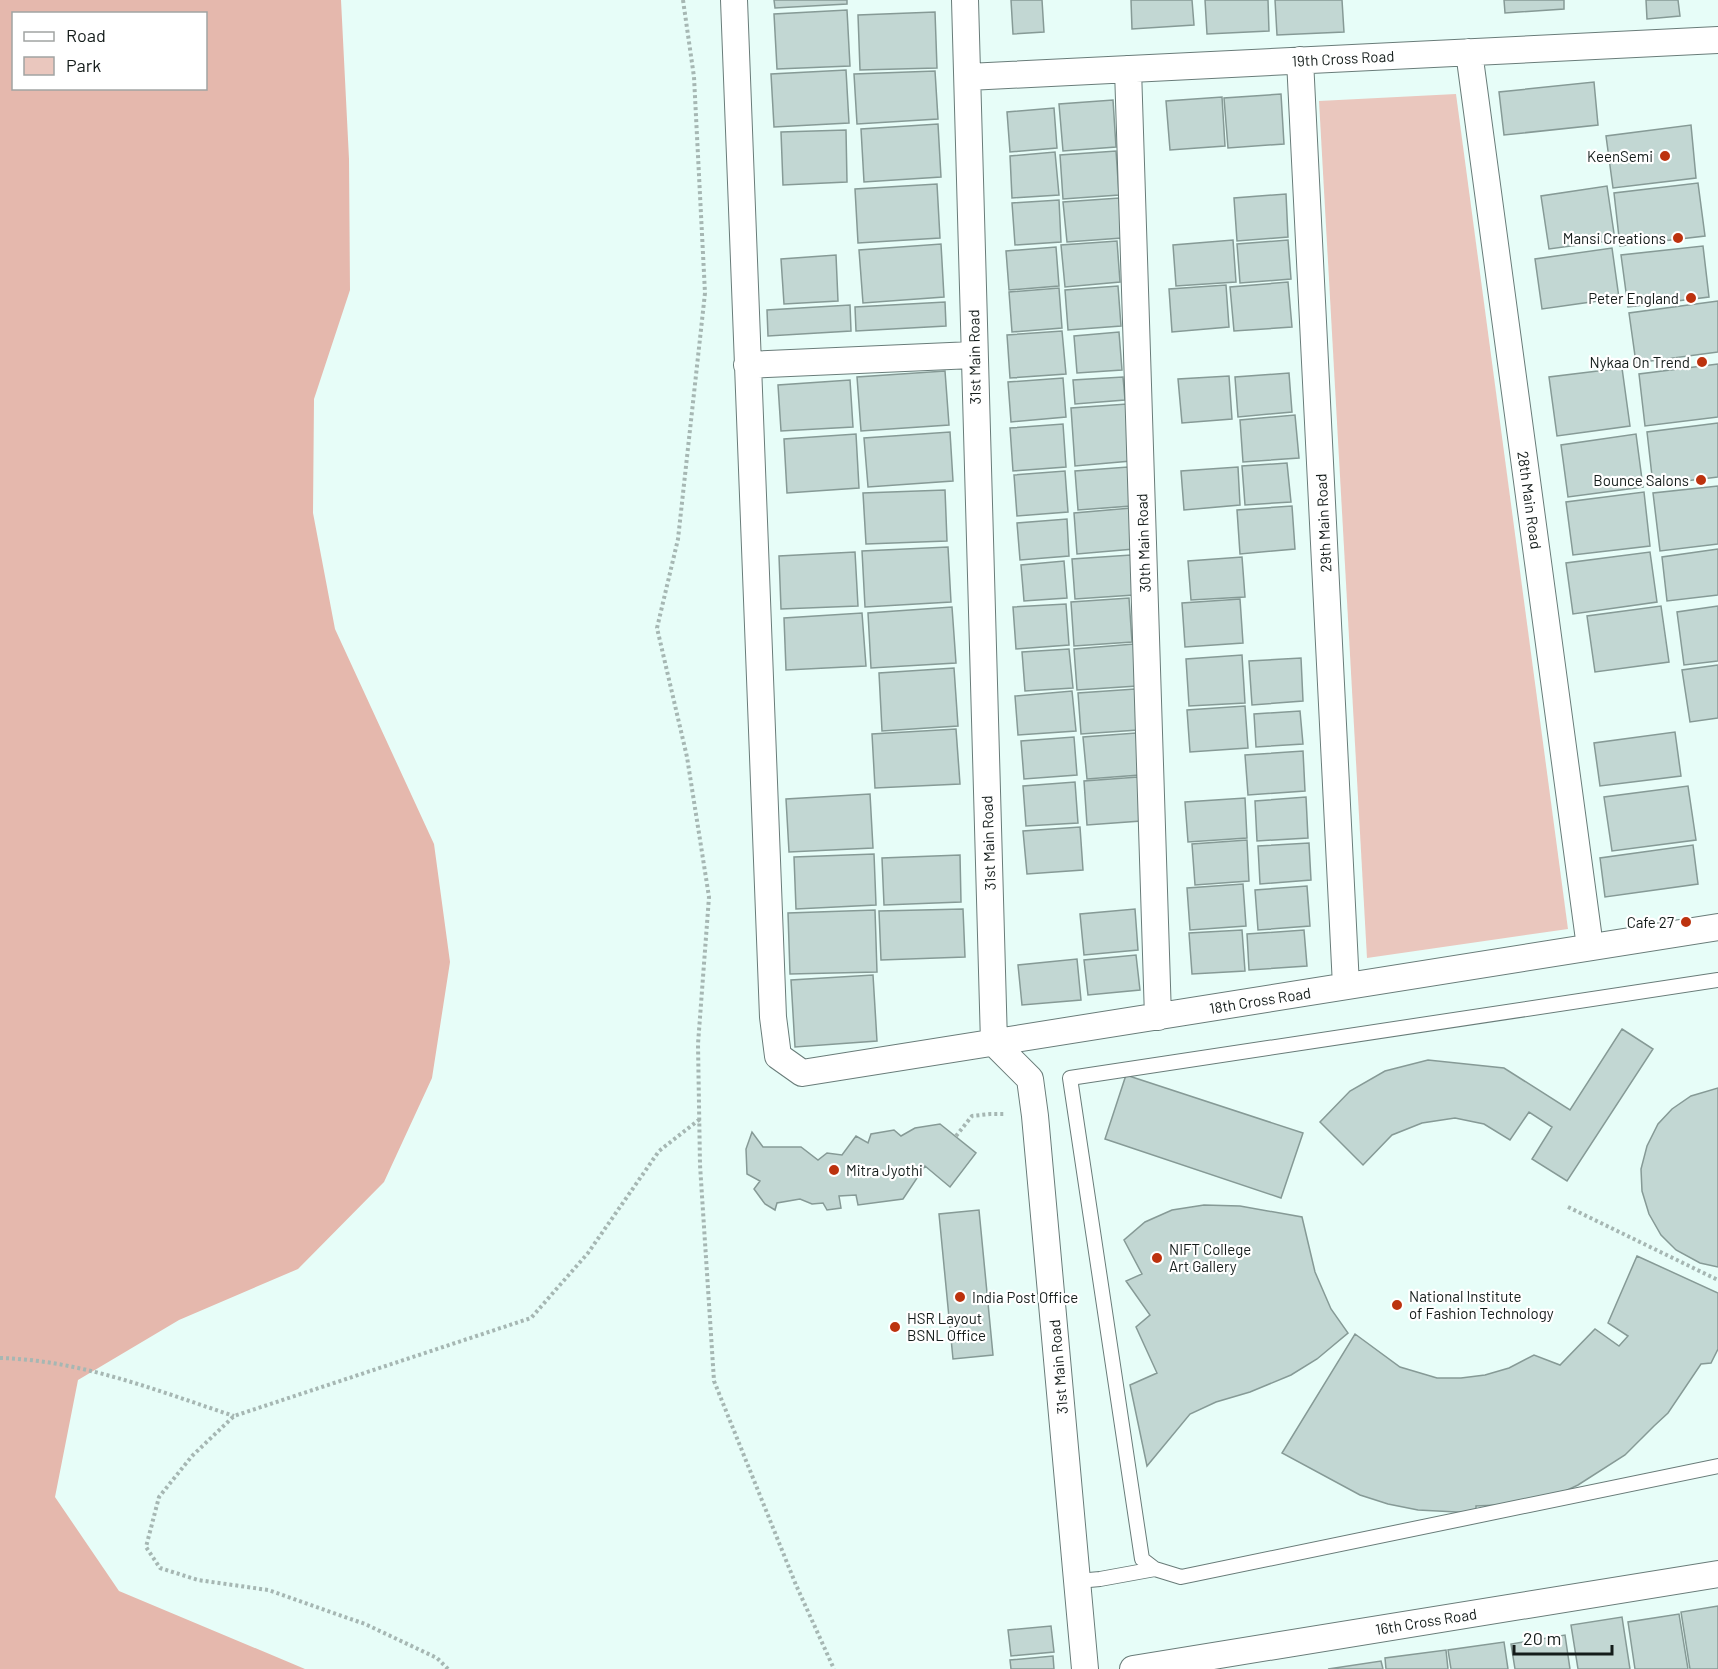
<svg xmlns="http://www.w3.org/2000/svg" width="1718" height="1669" font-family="Barlow,sans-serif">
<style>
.green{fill:#eac7be}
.forest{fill:#e5b8ad;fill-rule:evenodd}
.building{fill:#c2d7d3;stroke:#869a96;stroke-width:1.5}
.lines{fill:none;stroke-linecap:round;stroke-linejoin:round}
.service-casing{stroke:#697c79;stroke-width:16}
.minor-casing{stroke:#697c79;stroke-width:28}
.path{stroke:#a6b7b3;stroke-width:4;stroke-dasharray:3 3;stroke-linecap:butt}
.service{stroke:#fff;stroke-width:14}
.minor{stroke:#fff;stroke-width:26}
.poi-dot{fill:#bc320e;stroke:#fff;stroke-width:2}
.labels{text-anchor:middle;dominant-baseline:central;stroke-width:4.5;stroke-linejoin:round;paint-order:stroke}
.street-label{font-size:15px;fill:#141c1a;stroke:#fff}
.poi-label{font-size:15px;fill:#141c1a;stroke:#fff;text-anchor:end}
</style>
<rect width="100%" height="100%" fill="#e7fdf8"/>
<path class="green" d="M1456 94 1568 929 1367 958 1319 101Z"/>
<path class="forest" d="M0 0H341L349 159 350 290 314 399 313 513 335 629 434 844 450 962 432 1078 384 1182 298 1269 179 1320 78 1380 55 1497 119 1591 305 1669H0ZM14 14H206V88H14Z"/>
<path class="building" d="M774 0H847V4L775 8Z
M1011 0H1042L1044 32 1013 34Z
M1131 0H1192L1194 25 1132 29Z
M1205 0H1268L1269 31 1207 34Z
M1275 0H1342L1344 32 1277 35Z
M1504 0H1564V9L1505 13Z
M1646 0H1678L1680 16 1647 19Z
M847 10 850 66 777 69 774 14Z
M935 12 937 68 860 70 858 15Z
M846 70 849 123 774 127 771 74Z
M935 71 938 119 857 124 854 74Z
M1594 82 1598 125 1504 135 1499 92Z
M1281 94 1284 144 1228 148 1224 98Z
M1222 97 1225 146 1170 150 1166 101Z
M1113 100 1116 147 1063 151 1059 104Z
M1054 108 1057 148 1010 152 1007 112Z
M938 124 941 177 864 182 861 129Z
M1691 125 1696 178 1613 188 1606 136Z
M846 130 847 182 783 185 781 132Z
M1116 151 1119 195 1063 199 1060 155Z
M1055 152 1059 195 1012 198 1010 156Z
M1698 183 1705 236 1620 246 1614 193Z
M937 184 940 238 858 243 855 189Z
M1607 186 1615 240 1549 249 1541 196Z
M1286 194 1288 237 1237 241 1234 198Z
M1119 198 1122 238 1067 242 1063 202Z
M1059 200 1061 242 1015 245 1012 203Z
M1233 240 1236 282 1176 286 1173 245Z
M1288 240 1291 279 1240 283 1237 244Z
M1117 241 1120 282 1065 287 1061 245Z
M941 244 944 297 863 303 859 250Z
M1703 246 1709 297 1628 307 1621 255Z
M1056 247 1059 286 1009 290 1006 251Z
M1612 248 1619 298 1542 309 1535 259Z
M836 255 838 301 784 304 781 259Z
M1288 282 1292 327 1234 331 1230 287Z
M1226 285 1229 327 1172 332 1169 289Z
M1118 286 1121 326 1068 330 1065 290Z
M1059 288 1062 328 1012 332 1009 292Z
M1718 301V352L1636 363 1629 313Z
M945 302 946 326 856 331 855 307Z
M850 305 851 331 768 336 767 310Z
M1062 331 1066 374 1010 378 1007 335Z
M1119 332 1122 370 1077 373 1074 336Z
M1718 364V417L1645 426 1639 374Z
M1622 368 1630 426 1557 436 1549 377Z
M945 371 949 425 861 431 857 377Z
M1289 373 1292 412 1238 417 1235 377Z
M1229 376 1232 419 1182 423 1178 379Z
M1123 377 1125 400 1075 404 1073 380Z
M1063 378 1066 417 1011 422 1008 382Z
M850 380 853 427 781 431 778 385Z
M1127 404 1131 461 1075 466 1071 408Z
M1295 415 1299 458 1243 462 1240 420Z
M1718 423V477L1653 485 1647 432Z
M1063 424 1066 467 1013 471 1010 428Z
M950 432 953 481 868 487 864 438Z
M856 434 859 488 787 493 784 439Z
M1636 434 1643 487 1568 497 1561 445Z
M1287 463 1291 502 1245 505 1242 466Z
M1128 467 1131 506 1078 510 1075 471Z
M1238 467 1240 505 1184 510 1181 471Z
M1065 471 1068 512 1017 516 1014 475Z
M1718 486V544L1660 551 1653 493Z
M945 490 947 541 866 544 863 493Z
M1644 492 1650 546 1573 555 1566 502Z
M1292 506 1295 549 1240 554 1237 510Z
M1131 508 1134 549 1077 554 1074 513Z
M1067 519 1069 556 1020 560 1017 523Z
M948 547 951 602 865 607 862 551Z
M1718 549V595L1667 601 1662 557Z
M855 552 858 606 781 609 779 556Z
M1650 552 1657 602 1573 614 1566 563Z
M1131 555 1134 595 1075 599 1072 559Z
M1242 557 1245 597 1191 600 1188 561Z
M1064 561 1067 598 1024 601 1021 565Z
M1129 598 1132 642 1074 646 1071 602Z
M1240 599 1243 643 1185 647 1182 603Z
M1066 604 1069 645 1016 649 1013 607Z
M1661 606 1669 662 1595 672 1587 616Z
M1718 606V661L1684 665 1677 612Z
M952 607 956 663 871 668 868 613Z
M862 613 866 666 786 670 784 618Z
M1134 644 1137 686 1077 690 1074 649Z
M1069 649 1073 688 1025 691 1022 652Z
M1242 655 1245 703 1189 706 1186 659Z
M1301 658 1303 701 1252 705 1249 661Z
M1718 665V718L1690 722 1682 670Z
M954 668 958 726 882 731 879 673Z
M1135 689 1138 730 1081 734 1078 693Z
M1072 691 1076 731 1018 735 1015 696Z
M1245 706 1248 748 1190 752 1187 710Z
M1300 711 1303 744 1256 747 1254 714Z
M956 729 960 784 875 788 872 734Z
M1675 732 1681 776 1600 786 1594 743Z
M1136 733 1140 775 1087 779 1083 737Z
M1074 737 1077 775 1024 779 1021 741Z
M1303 751 1305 791 1248 795 1245 755Z
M1138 777 1141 821 1087 825 1084 781Z
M1075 782 1078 823 1026 826 1023 786Z
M1688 786 1696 840 1612 851 1604 797Z
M870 794 873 848 789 852 786 799Z
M1306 797 1308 838 1257 841 1255 801Z
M1245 798 1247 838 1188 842 1185 802Z
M1080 827 1083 870 1027 874 1023 831Z
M1247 840 1249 881 1195 885 1192 844Z
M1309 843 1311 880 1260 884 1258 846Z
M1693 845 1698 884 1605 897 1600 858Z
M874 854 876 905 796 909 794 857Z
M960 855 961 902 884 905 882 858Z
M1243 884 1246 926 1190 930 1187 888Z
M1307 886 1310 926 1258 930 1255 890Z
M963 909 965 957 881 960 879 911Z
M1135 909 1138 950 1084 955 1080 914Z
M875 910 877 972 790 974 788 913Z
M1242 930 1245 971 1192 974 1189 933Z
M1304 930 1307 966 1249 970 1247 934Z
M1136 955 1140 990 1088 995 1084 960Z
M1077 959 1081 1000 1022 1005 1018 965Z
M873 975 877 1041 795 1047 791 980Z
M1622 1029 1653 1049 1567 1181 1532 1159 1552 1127 1529 1112 1510 1140 1484 1124 1455 1118 1422 1123 1392 1135 1363 1165 1320 1122 1350 1091 1385 1071 1428 1060 1504 1068 1570 1110Z
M1126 1075 1303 1133 1281 1198 1105 1139Z
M1718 1088V1267L1700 1263 1676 1250 1661 1235 1649 1214 1642 1191 1641 1169 1647 1146 1658 1124 1672 1109 1691 1096Z
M940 1124 976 1153 950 1187 925 1166 903 1199 858 1205 856 1195 839 1196 841 1208 827 1210 823 1203 812 1204 800 1199 777 1203 775 1210 765 1204 754 1189 760 1181 747 1174 746 1149 752 1132 763 1147H801L818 1160 827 1153 842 1155 856 1136 868 1143 871 1134 894 1130 901 1136 915 1128Z
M1204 1205 1240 1206 1302 1217 1315 1272 1331 1309 1348 1333 1317 1359 1291 1375 1250 1392 1216 1402 1190 1414 1147 1466 1130 1385 1157 1373 1136 1327 1150 1315 1126 1281 1142 1274 1124 1240 1145 1222 1172 1210Z
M979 1210 993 1355 953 1359 939 1214Z
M1637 1256 1718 1293V1349L1711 1363 1701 1364 1668 1413 1654 1426 1625 1455 1578 1485 1559 1494 1520 1504 1476 1506V1513L1418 1510 1388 1504 1360 1495 1282 1453 1355 1334 1400 1367 1437 1378H1461L1485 1375 1509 1368 1534 1355 1560 1365 1595 1329 1619 1346 1628 1336 1608 1323Z
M1718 1606V1669H1690L1681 1612Z
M1679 1614 1688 1669H1635L1628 1622Z
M1622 1617 1630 1669H1578L1571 1625Z
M1051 1626 1054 1652 1011 1656 1008 1630Z
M1565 1635 1570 1669H1515L1511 1644Z
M1504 1642 1508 1669H1451L1448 1650Z
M1446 1650 1448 1669H1386L1385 1658Z
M1053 1656 1054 1669H1011L1010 1660Z
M1381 1661 1383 1669H1328Z"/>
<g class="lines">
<g class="service-casing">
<path id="service" d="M1718 980 1070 1078 1142 1559 1155 1569 1181 1577 1718 1466
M1078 1581 1100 1579 1155 1569"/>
</g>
<g class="minor-casing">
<path id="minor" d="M734 0 773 1017 778 1056 802 1073 1718 927
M965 0 994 1043 1030 1079 1035 1116 1085 1669
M1469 52 1590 947
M1300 60 1346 986
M1128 69 1158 1017
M968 77 1718 40
M747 365 973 355
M1133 1669 1718 1574"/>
</g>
<path class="path" d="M683 0 694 77 705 293 678 539 657 628 687 757 709 897 698 1044 700 1165 714 1381 796 1585 834 1669
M956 1136 972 1116 990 1114H1005
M1568 1207 1718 1280
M0 1358C81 1360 158 1391 234 1416
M448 1669 437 1658 365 1624 268 1590 198 1580 160 1568 146 1547 159 1497 192 1456 234 1416 531 1318 588 1253 659 1151 700 1119"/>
<use href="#service" class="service"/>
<use href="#minor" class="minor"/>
</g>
<g class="poi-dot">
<circle cx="1665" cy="156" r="6"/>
<circle cx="1678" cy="238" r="6"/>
<circle cx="1691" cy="298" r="6"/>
<circle cx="1702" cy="362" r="6"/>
<circle cx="1701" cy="480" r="6"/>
<circle cx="1686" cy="922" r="6"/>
<circle cx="834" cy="1170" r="6"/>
<circle cx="1157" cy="1258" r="6"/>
<circle cx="960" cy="1297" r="6"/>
<circle cx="1397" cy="1305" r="6"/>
<circle cx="895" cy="1327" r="6"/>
</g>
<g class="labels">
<g class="street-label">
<text transform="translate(1343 58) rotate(-3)">19th Cross Road</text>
<text transform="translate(974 357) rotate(-91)">31st Main Road</text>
<text transform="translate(1530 500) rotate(82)">28th Main Road</text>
<text transform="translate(1323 523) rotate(-93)">29th Main Road</text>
<text transform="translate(1143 543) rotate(-92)">30th Main Road</text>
<text transform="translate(988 843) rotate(-92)">31st Main Road</text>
<text transform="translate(1260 1000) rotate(-9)">18th Cross Road</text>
<text transform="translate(1058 1367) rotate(-95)">31st Main Road</text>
<text transform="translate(1426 1621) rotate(-9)">16th Cross Road</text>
</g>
<g class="poi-label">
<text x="1653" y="156">KeenSemi</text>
<text x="1666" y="238">Mansi Creations</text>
<text x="1679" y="298">Peter England</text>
<text x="1690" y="362">Nykaa On Trend</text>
<text x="1689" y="480">Bounce Salons</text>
<text x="1674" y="922">Cafe 27</text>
<text x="846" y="1170" text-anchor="start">Mitra Jyothi</text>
<text x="1169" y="1249" text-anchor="start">NIFT College<tspan x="1169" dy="17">Art Gallery</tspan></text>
<text x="1409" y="1296" text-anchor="start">National Institute<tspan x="1409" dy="17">of Fashion Technology</tspan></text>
<text x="972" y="1297" text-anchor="start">India Post Office</text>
<text x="907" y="1318" text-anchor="start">HSR Layout<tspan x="907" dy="17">BSNL Office</tspan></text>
</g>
</g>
<rect x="12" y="12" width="195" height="78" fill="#ffffff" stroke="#a1a4a3" stroke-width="1.5"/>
<rect x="24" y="32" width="30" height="9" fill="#ffffff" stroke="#a1a4a3" stroke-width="1.5"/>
<text x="66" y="42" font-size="18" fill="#141c1a">Road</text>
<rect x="24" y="57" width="30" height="18" fill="#eac7be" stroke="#a1a4a3" stroke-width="1.5"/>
<text x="66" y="72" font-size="18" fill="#141c1a">Park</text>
<path d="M1514 1645v9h98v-9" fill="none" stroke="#141c1a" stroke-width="3"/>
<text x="1523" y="1645" font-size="18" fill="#141c1a" stroke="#ffffff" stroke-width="4.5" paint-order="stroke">20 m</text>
</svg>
